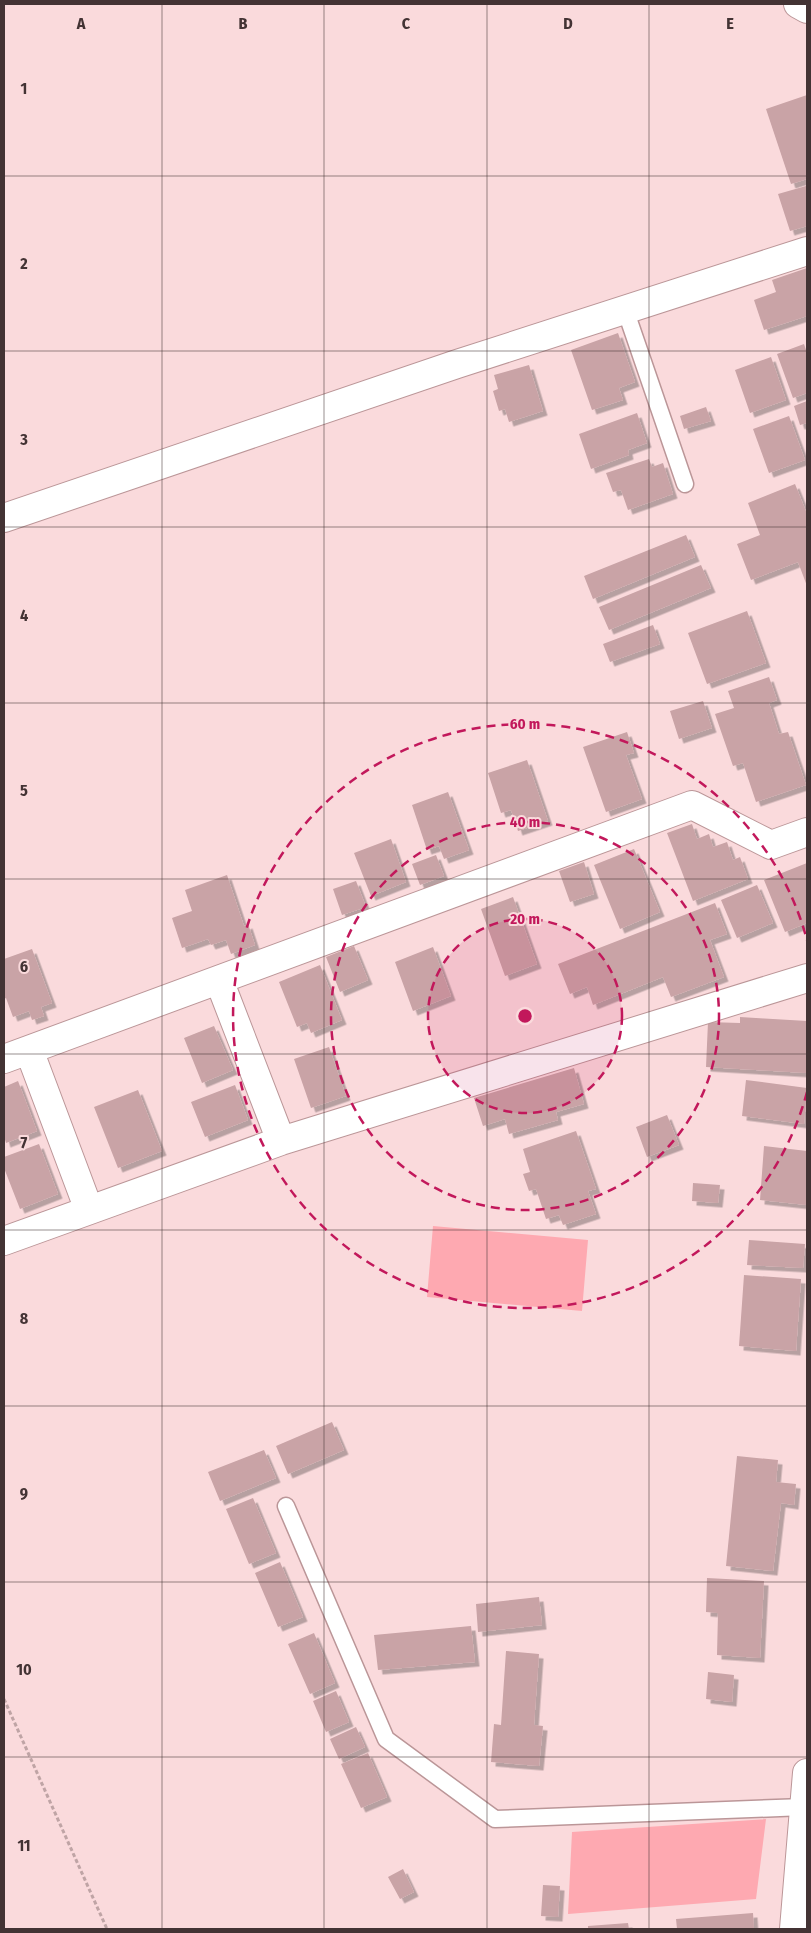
<svg xmlns="http://www.w3.org/2000/svg" width="811" height="1933" font-family="'Fira Sans Condensed',sans-serif">
<style>
.green{fill:#fea9b1}
.building{fill:#c9a3a6;filter:url(#shadow)}
.lines{fill:none;stroke-linecap:round;stroke-linejoin:round}
.service-casing{stroke:#bb9698;stroke-width:19}
.minor-casing{stroke:#bb9698;stroke-width:30}
.tertiary-casing{stroke:#bb9698;stroke-width:30}
.path{stroke:#bfa4a5;stroke-width:3;stroke-dasharray:4 2.5;stroke-linecap:butt}
.service{stroke:#fff;stroke-width:16}
.minor{stroke:#fff;stroke-width:28}
.tertiary{stroke:#fff;stroke-width:28}
.grid{fill:none;stroke:#433334;stroke-width:1;stroke-opacity:0.55}
.ring{fill:none;stroke:#c2185b;stroke-width:2.5;stroke-dasharray:9 6}
.grid-label{font-size:16px;text-anchor:middle;font-weight:bold;fill:#433334;stroke:#fadadc;stroke-width:4;stroke-linejoin:round;paint-order:stroke}
.centre{fill:#c2185b;stroke:#fadadc;stroke-width:2.5}
.ring-label{font-size:15px;text-anchor:middle;font-weight:bold;fill:#c2185b;stroke:#fadadc;stroke-width:4;stroke-linejoin:round;paint-order:stroke}
</style>
<defs>
<filter id="shadow"><feDropShadow dx="4.5" dy="4.5" stdDeviation="0" flood-color="#0004"/></filter>
</defs>
<rect width="100%" height="100%" fill="#fadadc"/>
<path class="green" d="M433 1226 588 1240 582 1311 427 1297Z
M766 1819 756 1899 568 1914 572 1832Z"/>
<path class="building" d="M807 95V179L791 184 766 109Z
M806 186 807 226 790 231 778 194Z
M807 268V316L764 330 754 300 776 292 772 280Z
M618 333 635 382 619 388 623 400 592 410 571 350Z
M804 344 807 353V393L793 398 777 354Z
M771 357 786 400 750 413 735 370Z
M529 365 543 411 509 422 505 409 499 411 493 391 498 389 494 375Z
M807 401V423L800 425 794 406Z
M706 407 711 421 684 429 680 416Z
M637 413 647 443 628 450 629 455 591 469 579 434Z
M789 416 805 460 769 473 753 429Z
M649 459 652 467 663 463 673 494 628 510 621 490 613 492 606 473Z
M795 484 807 514V586L798 562 751 580 737 544 760 535 748 503Z
M686 535 695 557 593 599 584 576Z
M701 565 711 588 609 630 599 607Z
M747 611 766 663 707 684 688 633Z
M653 625 660 644 610 662 603 644Z
M769 677 777 700 769 703 779 734 788 732 806 785 756 802 743 763 733 766 715 714 734 708 728 691Z
M703 701 712 728 679 739 670 711Z
M627 732 634 753 626 755 642 799 606 812 583 747Z
M527 760 548 821 518 831 511 810 501 813 488 773Z
M448 792 469 850 444 859 439 846 427 850 412 805Z
M692 824 697 839 709 834 713 847 727 842 733 860 740 857 748 879 693 901 667 833Z
M391 839 406 882 371 896 354 853Z
M634 849 660 912 620 929 594 865Z
M436 855 444 876 420 885 412 864Z
M584 862 594 894 570 902 559 871Z
M807 863V923L785 932 764 880Z
M227 875 244 926 248 924 255 945 231 954 226 940 211 945 208 939 182 948 172 918 192 911 185 890Z
M356 881 366 907 342 915 333 889Z
M757 885 773 923 737 938 721 900Z
M513 897 537 964 505 976 481 909Z
M715 903 727 934 710 940 724 977 671 997 663 977 593 1005 587 987 570 994 558 964Z
M354 946 368 980 340 992 326 957Z
M433 947 451 996 413 1011 395 962Z
M32 949 52 1003 41 1007 44 1016 32 1020 29 1011 13 1017 6 998 4 999V959Z
M320 965 342 1020 311 1033 307 1023 297 1027 279 982Z
M740 1017 807 1021V1073L706 1067 708 1022 740 1023Z
M214 1026 233 1070 202 1083 184 1038Z
M329 1047 346 1096 311 1108 294 1059Z
M574 1068 584 1104 556 1112 558 1120 509 1134 505 1119 483 1126 474 1098Z
M746 1080 807 1088 804 1124 742 1116Z
M18 1081 37 1131 6 1143 4 1136V1087Z
M235 1085 248 1120 205 1137 191 1102Z
M138 1090 162 1151 118 1168 94 1107Z
M667 1115 679 1145 647 1157 636 1127Z
M576 1131 596 1189 588 1191 596 1214 563 1225 559 1215 546 1219 536 1189 529 1191 523 1174 530 1172 523 1149Z
M39 1144 58 1194 20 1209 4 1168V1157Z
M764 1146 807 1151V1205L760 1200Z
M693 1183 720 1185 718 1203 692 1201Z
M749 1240 805 1244 803 1268 747 1265Z
M744 1275 801 1279 796 1351 739 1346Z
M332 1422 344 1450 288 1474 276 1446Z
M264 1450 276 1478 220 1501 208 1472Z
M737 1456 778 1460 776 1482 796 1484 794 1505 781 1503 773 1571 726 1566Z
M253 1498 276 1553 249 1564 226 1509Z
M280 1562 303 1617 278 1627 255 1573Z
M707 1578 764 1581 760 1658 717 1655 718 1613 706 1612Z
M539 1597 542 1625 478 1632 476 1604Z
M471 1626 475 1662 378 1670 374 1635Z
M314 1633 335 1683 310 1694 288 1644Z
M506 1651 539 1654 534 1725 543 1726 539 1766 491 1762 494 1724 501 1725Z
M708 1672 734 1675 732 1702 706 1699Z
M336 1691 349 1722 326 1732 313 1701Z
M356 1727 365 1747 339 1759 330 1739Z
M368 1753 387 1797 361 1808 341 1764Z
M403 1869 414 1892 400 1899 388 1877Z
M543 1885 560 1886 558 1917 541 1916Z
M753 1913 754 1929H677L676 1919Z
M628 1923 629 1929H588V1926Z"/>
<g class="lines">
<g class="service-casing">
<path id="service" d="M625 309 685 484
M286 1506 386 1739 495 1819 804 1807"/>
</g>
<g class="minor-casing">
<path id="minor" d="M798 4 807 9
M4 518 457 364 807 251
M219 980 281 1141
M29 1050 89 1210
M4 1059 692 805 771 845 807 832
M4 1241 281 1141 807 978"/>
</g>
<g class="tertiary-casing">
<path id="tertiary" d="M794 1929 807 1773"/>
</g>
<path class="path" d="M4 1699 107 1929"/>
<use href="#service" class="service"/>
<use href="#minor" class="minor"/>
<use href="#tertiary" class="tertiary"/>
</g>
<path class="grid" d="M162 4V1929M324 4V1929M487 4V1929M649 4V1929M4 176H807M4 351H807M4 527H807M4 703H807M4 879H807M4 1054H807M4 1230H807M4 1406H807M4 1582H807M4 1757H807"/>
<circle cx="525" cy="1016" r="97" fill="#c2185b" fill-opacity=".12"/>
<g class="ring">
<circle cx="525" cy="1016" r="97"/>
<circle cx="525" cy="1016" r="194"/>
<path d="M807 1092A292 292 0 1 1 807 940"/>
</g>
<g class="grid-label">
<text x="81" y="29">A</text>
<text x="243" y="29">B</text>
<text x="406" y="29">C</text>
<text x="568" y="29">D</text>
<text x="730" y="29">E</text>
<text x="24" y="94">1</text>
<text x="24" y="269">2</text>
<text x="24" y="445">3</text>
<text x="24" y="621">4</text>
<text x="24" y="796">5</text>
<text x="24" y="972">6</text>
<text x="24" y="1148">7</text>
<text x="24" y="1324">8</text>
<text x="24" y="1499">9</text>
<text x="24" y="1675">10</text>
<text x="24" y="1851">11</text>
</g>
<circle cx="525" cy="1016" r="8" class="centre"/>
<g class="ring-label">
<text x="525" y="729">60 m</text>
<text x="525" y="827">40 m</text>
<text x="525" y="924">20 m</text>
</g>
<rect width="811" height="1933" fill="none" stroke="#433334" stroke-width="10"/>
</svg>
